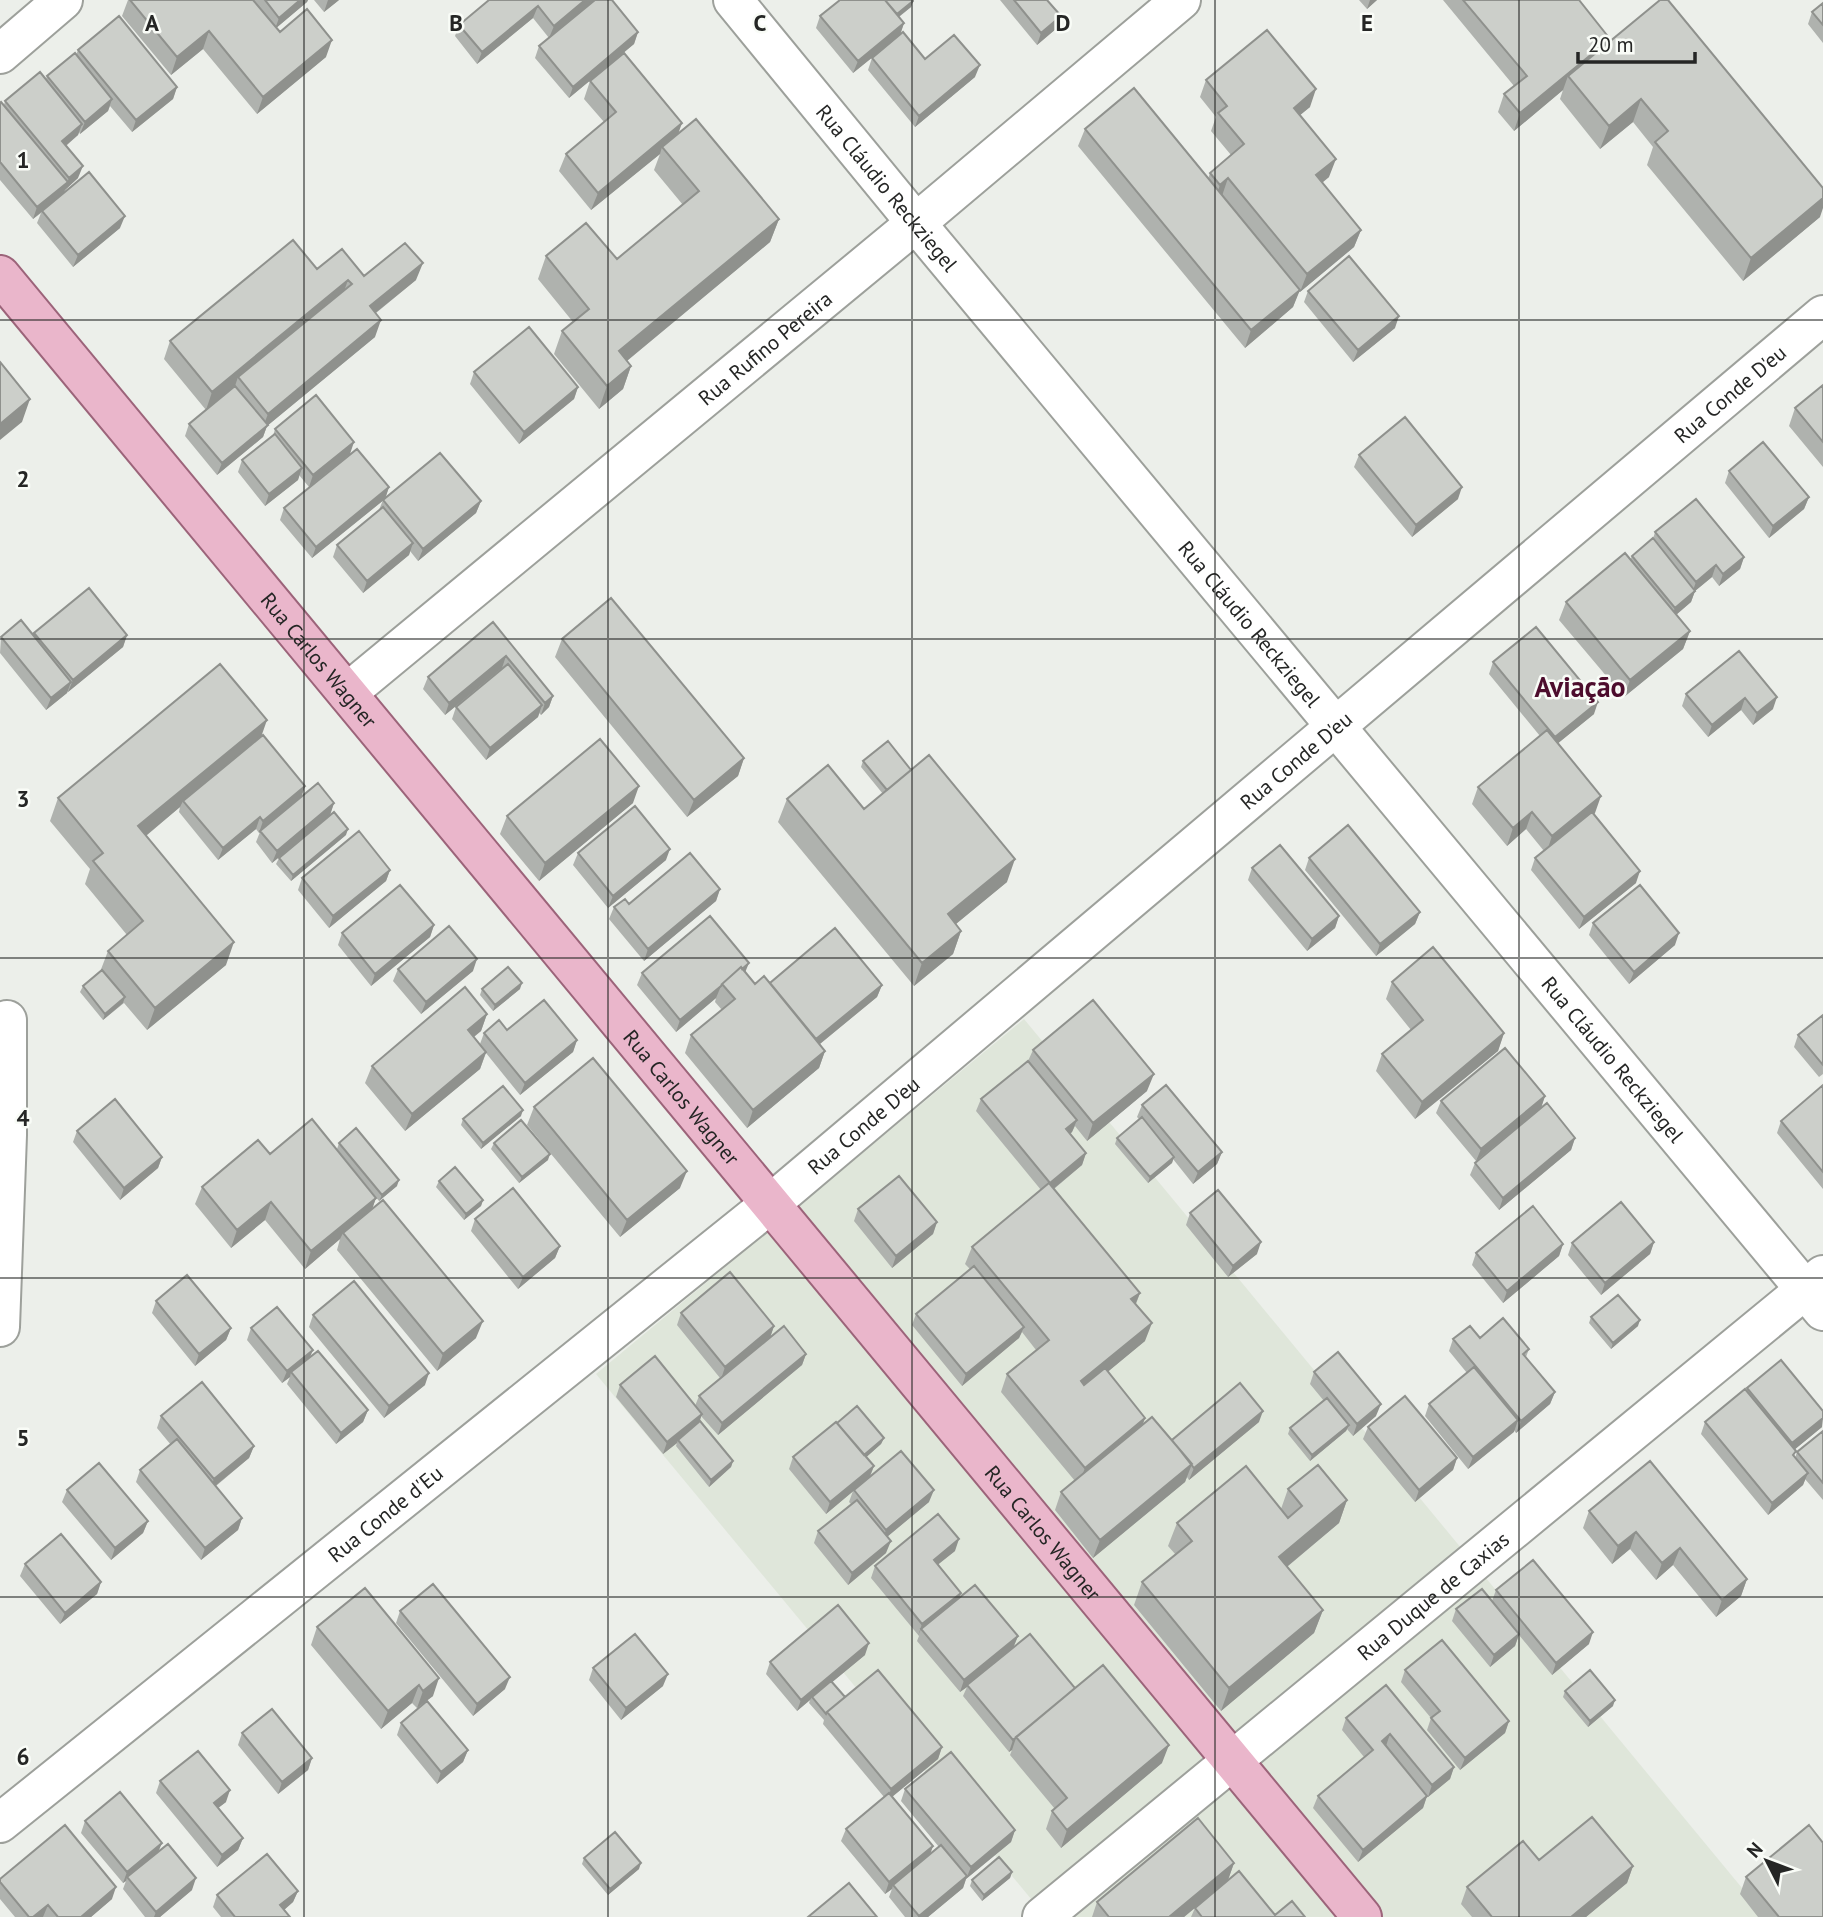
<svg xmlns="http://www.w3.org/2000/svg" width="1823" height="1917" font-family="'PT Sans',sans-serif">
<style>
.built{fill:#dfe6da}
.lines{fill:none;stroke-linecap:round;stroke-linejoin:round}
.minor-casing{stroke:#9da09b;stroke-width:42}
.major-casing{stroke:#9c647a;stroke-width:42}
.minor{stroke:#fff;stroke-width:38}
.major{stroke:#eab6cb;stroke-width:38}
.wall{fill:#afb2ae}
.shaded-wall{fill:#8f918d}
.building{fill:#cccfca;stroke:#8f918d;stroke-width:2}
.grid{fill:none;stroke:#252625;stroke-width:2;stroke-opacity:0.55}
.labels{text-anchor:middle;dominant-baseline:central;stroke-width:5;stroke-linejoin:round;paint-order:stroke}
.street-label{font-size:21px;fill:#252625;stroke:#f9fcf7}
.district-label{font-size:28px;font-weight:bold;fill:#4d0d2d;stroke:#f9fcf7}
.grid-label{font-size:23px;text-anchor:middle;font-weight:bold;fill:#252625;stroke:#f9fcf7;stroke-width:5;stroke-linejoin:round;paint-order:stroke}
</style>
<rect width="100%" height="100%" fill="#ecefea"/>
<path class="built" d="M1024 1019 1766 1917H1046L596 1374Z"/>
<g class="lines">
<g class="minor-casing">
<g id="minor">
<path id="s1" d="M733 0 916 223 1823 1311"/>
<path d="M0 54 63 0"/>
<path id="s2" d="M347 693 916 223 1181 0"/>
<path d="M0 1327 7 1135V1020"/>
<path id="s3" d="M0 1823 770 1204 1823 315"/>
<path id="s4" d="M1042 1917 1823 1275"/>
</g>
</g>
<g class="major-casing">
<g id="major">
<path id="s5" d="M0 275 1362 1917"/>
</g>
</g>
<use href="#minor" class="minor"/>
<use href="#major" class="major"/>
</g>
<path class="wall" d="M128 0H308L307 2 276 28 280 32 326 57 257 114 203 49 171 75 122 16Z
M314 0H339L324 12Z
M489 0H595L638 32 634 44 569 98 535 58 539 46 549 38 533 18 477 64 455 36 459 25Z
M1000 0H1047L1057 28 1037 45Z
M1359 0H1377L1367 9Z
M1443 0H1579L1609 43 1820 217 1743 281 1647 165 1653 147 1633 122 1600 149 1560 99 1563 90 1514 131 1498 112 1504 94 1514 86Z
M913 1 911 7 899 17 904 23 900 35 853 73 816 28 820 16Z
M1823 3V43L1808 24 1812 12Z
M78 50 177 87 173 99 132 132 110 106 108 111 80 134 79 132 78 135 66 146 78 178 65 190 64 193 120 228 73 267 37 223 41 213 33 219 0 180V103L4 105 5 101 46 79 47 76 76 55Z
M872 58 925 59 975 77 915 127 868 70Z
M1206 80 1310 107 1300 115 1329 177 1322 183 1361 230 1354 247 1300 292 1299 291 1293 307 1245 348 1078 146 1085 129 1208 179 1210 173 1231 155 1211 131 1216 117 1200 97Z
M590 81 678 134 779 219 770 242 627 361 631 366 623 389 599 409 554 354 562 331 573 322 538 279 546 256 617 259 683 205 654 170 660 154 591 210 559 171 566 154 604 122 584 99Z
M317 269 364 276 416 280 376 313 375 337 267 426 263 437 217 475 185 436 189 424 206 410 164 359 170 341Z
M1308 291 1395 328 1353 362 1304 302Z
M474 372 578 387 574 399 519 444 470 384Z
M1823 385V467L1789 426 1795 408Z
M275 429 350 454 309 487 299 475 298 480 265 506 238 472 242 460 273 436Z
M1359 455 1458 499 1412 537 1354 467Z
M1729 471 1809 497 1804 509 1769 538 1725 483Z
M389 487 385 499 312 558 280 520 284 508Z
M383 500 481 501 476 513 418 561 410 551 409 555 363 593 333 557 337 545 379 510Z
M1655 532 1744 557 1740 569 1719 586 1712 577 1695 591 1691 602 1676 615 1690 631 1683 649 1624 697 1559 620 1566 602 1630 560 1632 556 1653 539Z
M493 622 553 696 549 707 541 715 539 713 538 717 486 760 452 719 456 707 502 668 445 715 423 689 428 677Z
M34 633 127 635 123 647 68 692V691L67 693 46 710 0 653 1 637 34 636Z
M562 639 744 758 738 776 687 817 555 657Z
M1739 651 1773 709 1753 725 1741 710 1708 737 1682 706 1686 694Z
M1493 662 1594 714 1558 743 1595 813 1594 814 1636 883 1579 929 1531 870 1535 858 1544 851 1526 829 1507 846 1472 804 1478 787 1540 736 1489 674Z
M261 736 305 786 301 797 334 803 330 815 272 863 256 842 260 832 259 833 256 829 218 860 179 812 180 807 146 836 226 965 147 1030 124 1003 103 1020 80 992 83 986 100 972 108 951 127 935 85 884 90 869 50 821 58 798Z
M863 761 1007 882 956 924 961 931 953 954 914 986 778 822 787 799 864 809 883 794 861 767Z
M633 803 539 881 500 834 507 816Z
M346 835 291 881 276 864 279 858Z
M578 853 666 860 608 908 573 865Z
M1309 858 1420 912 1415 924 1376 956 1305 870Z
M1252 868 1339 916 1335 928 1307 951 1248 880Z
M390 870 386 881 329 928 298 890 302 878Z
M720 889 716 901 644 961 609 919 614 907Z
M1593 923 1675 945 1629 984 1589 935Z
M434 925 430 937 371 986 338 945 342 933Z
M398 969 473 971 421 1014 393 981Z
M642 973H745L755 984 770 983 882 985 877 997 820 1044 825 1051 819 1068 747 1128 685 1053 691 1035 722 1010 715 1002 716 998 676 1032 637 985Z
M1392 982 1504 1033 1498 1051 1415 1119 1376 1071 1382 1054 1411 1030 1386 999Z
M482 989H520L493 1011 480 995Z
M487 1014 481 1031 474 1037 480 1044 484 1033 507 1030 577 1040 573 1052 520 1095 486 1053 480 1069 405 1131 365 1083 372 1066Z
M1823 1015V1074L1819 1077 1794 1047 1798 1035Z
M1033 1050 1147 1091 1087 1141 1075 1126 1072 1132 1070 1134 1086 1153 1082 1165 1054 1189 1140 1293 1136 1304 1145 1341 1107 1372 1143 1425 1172 1440 1259 1422 1189 1480 1187 1477 1185 1482 1093 1558 1055 1510 1061 1492 1075 1481 1001 1392 1007 1374 1036 1350 1022 1332 1019 1338 962 1386 912 1325 916 1314 970 1269 965 1264 972 1247 1041 1190 976 1111 981 1099 1028 1061Z
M1823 1085V1189L1777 1133 1781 1121Z
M1545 1096 1541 1108 1476 1161 1436 1113 1441 1101Z
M1142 1105 1222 1152 1217 1164 1193 1184 1173 1159 1172 1163 1148 1183 1115 1144 1117 1138 1139 1119 1137 1117Z
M534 1107 680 1188 620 1237 527 1125Z
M521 1116 481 1149 461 1125 463 1119Z
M77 1131 162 1157 158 1168 120 1200 73 1142Z
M1575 1138 1571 1150 1499 1210 1470 1175 1475 1163Z
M339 1143 397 1186 379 1201 337 1149Z
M494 1143 548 1160 519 1183 491 1149Z
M270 1154 376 1198 372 1209 476 1338 437 1371 337 1250 340 1239 305 1269 265 1220 231 1248 195 1204 202 1187Z
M439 1181 483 1200 481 1206 464 1220 436 1187Z
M858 1209 937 1222 933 1234 892 1268 854 1221Z
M1190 1213 1257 1254 1228 1277 1186 1225Z
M475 1219 560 1246 555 1258 518 1289 471 1231Z
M1654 1242 1650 1254 1601 1295 1568 1255 1572 1243Z
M1563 1244 1559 1256 1503 1303 1472 1265 1476 1253Z
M156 1301 231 1328 226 1340 195 1366 152 1313Z
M681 1313 774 1326 770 1337 806 1354 802 1365 718 1435 701 1416 699 1422 733 1461 731 1467 709 1487 676 1446 677 1443 663 1454 616 1397 620 1385 695 1406 699 1396 720 1378 677 1325Z
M313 1315 425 1385 384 1418 309 1327Z
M1591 1317 1638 1326 1611 1349 1589 1323Z
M251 1328 310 1357 368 1410 363 1422 336 1444 287 1384 290 1377 282 1383 247 1340Z
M1480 1338 1529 1349 1526 1357 1555 1392 1550 1404 1516 1433 1514 1430 1468 1469 1425 1416 1429 1404 1467 1373 1449 1351 1453 1339Z
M1314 1372 1376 1416 1353 1436 1347 1429 1346 1431 1310 1461 1288 1434 1290 1428 1324 1401 1310 1384Z
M1747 1388 1822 1427 1795 1449 1794 1457 1795 1458 1797 1452 1823 1431V1500L1805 1479 1803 1485 1768 1515 1701 1434 1705 1422 1746 1391Z
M161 1416 254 1446 249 1458 216 1486 242 1518 238 1530 201 1560 136 1482 140 1470 171 1445 157 1428Z
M1368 1427 1457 1458 1453 1470 1415 1502 1363 1439Z
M884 1438 881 1444 866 1457 874 1466 870 1477 929 1502 887 1537 886 1553 848 1585 814 1543 818 1531 851 1504 849 1502 853 1491 826 1514 789 1469 793 1457Z
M1650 1461 1747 1579 1741 1596 1716 1617 1673 1565 1656 1580 1630 1549 1612 1564 1583 1528 1589 1511Z
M1288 1489 1347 1500 1339 1523 1287 1567 1323 1610 1314 1633 1221 1711 1134 1605 1142 1582 1176 1555 1168 1546 1177 1523 1281 1509Z
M67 1490 148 1521 143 1533 111 1560 62 1502Z
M955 1551 938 1564 961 1593 959 1598 1018 1636 1014 1646 1075 1688 1162 1763 1061 1848 1046 1829 1052 1811 1055 1809 1010 1755 1012 1750 1009 1752 963 1696 967 1687 960 1692 917 1641 919 1636 871 1578 875 1566Z
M25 1564 101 1582 97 1594 60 1624 20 1576Z
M365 1588 433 1696 417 1708 412 1703 381 1729 311 1645 317 1627Z
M1496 1590 1589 1644 1552 1675 1519 1635 1515 1646 1490 1667 1452 1621 1456 1609 1492 1601Z
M400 1611 505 1689 473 1716 396 1623Z
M865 1655 832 1682 845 1697 942 1747 938 1759 892 1797 930 1854 939 1847 901 1801 905 1789 1015 1830 1011 1842 966 1879 963 1888 928 1917H905L889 1897 892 1889 885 1894 841 1841 846 1829 884 1797 823 1724 824 1720 809 1703 810 1700 797 1711 766 1674 770 1662Z
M593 1668 663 1686 621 1720 589 1680Z
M1405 1670 1509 1721 1505 1733 1460 1770 1427 1730 1431 1718 1401 1682Z
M1386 1685 1454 1767 1450 1779 1428 1797 1386 1746 1427 1796 1423 1808 1358 1862 1313 1808 1318 1796 1364 1757 1342 1730 1346 1718Z
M1565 1691 1613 1706 1588 1727 1563 1697Z
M401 1723 468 1750 463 1762 437 1784 397 1735Z
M242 1733 312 1758 308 1770 278 1794 238 1745Z
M160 1781 226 1802 218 1808 243 1838 238 1850 217 1867 156 1793Z
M85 1821 159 1851 192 1890 160 1917H145L123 1889 126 1881 123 1883 81 1833Z
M584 1858 639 1869 608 1895 582 1864Z
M1539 1860 1633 1866 1627 1883 1586 1917H1472L1461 1904 1467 1887Z
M1234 1863 1228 1880 1275 1915 1305 1917H1191L1195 1908 1184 1917H1092L1097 1902Z
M1012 1872 1010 1878 982 1901 970 1886 972 1880Z
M1746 1877 1823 1917H1758L1740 1894Z
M0 1879 112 1899 91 1917H15L0 1899Z
M298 1891 293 1902 284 1910 290 1917H221L213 1907 217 1895Z"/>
<path class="shaded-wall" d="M300 0H308L307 2 275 29 279 18Z
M328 0H339L324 12Z
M585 0H595L549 38 554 26Z
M1370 0H1377L1367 9Z
M913 1 911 7 892 22 894 16Z
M538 6 533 18 477 64 482 52Z
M1061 16 1057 28 1037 45 1041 33Z
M904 23 900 35 853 73 858 61Z
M209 31 203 49 171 75 177 57Z
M638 32 634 44 569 98 573 87Z
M1610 39 1604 56 1568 76 1563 90 1514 131 1520 113Z
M332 40 326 57 257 114 263 97Z
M980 65 975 77 915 127 919 116Z
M177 87 173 99 132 132 136 120Z
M1316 89 1310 107 1288 125 1294 108Z
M112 99 108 111 80 134 85 122Z
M1641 99 1633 122 1600 149 1609 126Z
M682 123 676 140 662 147 660 154 591 210 598 193Z
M82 124 78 135 57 153 62 141Z
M1336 159 1329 177 1309 193 1316 175Z
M83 166 78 178 65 190 63 194 33 219 37 207 67 183 69 178Z
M1228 178 1222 196 1214 202 1220 185Z
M1823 198V208L1820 217 1743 281 1751 258Z
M125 216 120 228 73 267 78 255Z
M779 219 770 242 611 374 619 351Z
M1361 230 1354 247 1300 292 1307 274Z
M423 263 416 280 363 323 370 306Z
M348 280 342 297 238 377 235 386 206 410 212 392Z
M1300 290 1293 307 1245 348 1251 330Z
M1399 316 1395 328 1353 362 1358 350Z
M381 320 375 337 267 426 263 437 217 475 222 463 262 429 268 414Z
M631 366 623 389 599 409 607 386Z
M578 387 574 399 519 444 524 432Z
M30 399 22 422 0 440V424Z
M354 442 350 454 309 487 313 475Z
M302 468 298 480 265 506 269 494Z
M389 487 385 499 312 558 316 547Z
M1462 487 1458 499 1412 537 1416 525Z
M1809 497 1804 509 1769 538 1773 526Z
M481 501 476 513 418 561 423 549Z
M413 543 409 555 363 593 367 581Z
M1744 557 1740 569 1719 586 1723 574Z
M1716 565 1712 577 1695 591 1691 602 1670 620 1675 608 1692 593 1696 582Z
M1690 631 1683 649 1624 697 1630 680Z
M127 635 123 647 68 692 73 680Z
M506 656 502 668 445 715 449 703Z
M71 682 67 693 46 710 51 698Z
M553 696 549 707 541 715 545 703Z
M1777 697 1773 709 1753 725 1757 713Z
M1745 698 1741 710 1708 737 1712 725Z
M1598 702 1594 714 1551 749 1555 737Z
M542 705 538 717 486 760 490 748Z
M267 720 259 743 183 801 180 807 130 849 138 826Z
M744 758 738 776 687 817 694 800Z
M305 786 301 798 259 833 263 821Z
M639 786 633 803 539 881 545 863Z
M1601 796 1595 813 1546 854 1552 836Z
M334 803 330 815 272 863 277 851Z
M1532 812 1526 829 1507 846 1513 828Z
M260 817 256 829 218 860 223 848Z
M348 829 346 835 291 881 293 875Z
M670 849 666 860 608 908 613 896Z
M1015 859 1007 882 940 937 948 914Z
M390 870 386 881 329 928 333 916Z
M1640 871 1636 883 1579 929 1584 917Z
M720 889 716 901 644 961 648 949Z
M1420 912 1415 924 1376 956 1380 944Z
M1339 916 1335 928 1307 951 1312 939Z
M434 925 430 937 371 986 375 974Z
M961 931 953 954 914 986 922 963Z
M1679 933 1675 945 1629 984 1634 972Z
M234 942 226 965 147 1030 155 1008Z
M477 959 473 971 421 1014 426 1002Z
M749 963 744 975 722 985Z
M522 983 520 989 493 1011 495 1005Z
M882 985 877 997 810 1052 815 1040Z
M721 986 716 998 676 1032 680 1020Z
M125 997 123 1003 103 1020 105 1014Z
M487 1014 481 1031 461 1047 468 1030Z
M1504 1033 1498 1051 1415 1119 1422 1102Z
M577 1040 573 1052 520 1095 525 1083Z
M825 1051 819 1068 747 1128 753 1110Z
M486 1052 480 1069 405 1131 412 1114Z
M1154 1074 1147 1091 1087 1141 1093 1123Z
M1545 1096 1541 1108 1476 1161 1481 1149Z
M523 1110 521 1116 481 1149 483 1143Z
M1077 1120 1072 1132 1062 1141 1066 1129Z
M1575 1138 1571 1150 1499 1210 1503 1198Z
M1222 1152 1217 1164 1193 1184 1198 1172Z
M1086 1153 1082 1165 1046 1195 1050 1183Z
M550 1154 548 1160 519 1183 522 1177Z
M162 1157 158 1168 120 1200 124 1188Z
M1174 1157 1172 1163 1148 1183 1150 1177Z
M687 1171 680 1188 620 1237 627 1220Z
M399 1180 397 1186 379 1201 382 1195Z
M376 1198 370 1215 343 1233 340 1239 305 1269 311 1251Z
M483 1200 481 1206 464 1220 466 1214Z
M271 1202 265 1220 231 1248 237 1230Z
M937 1222 933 1234 892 1268 896 1256Z
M1261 1242 1257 1254 1228 1277 1233 1266Z
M1654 1242 1650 1254 1601 1295 1605 1283Z
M1563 1244 1559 1256 1503 1303 1507 1291Z
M560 1246 555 1258 518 1289 523 1277Z
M1140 1293 1133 1310 1131 1299Z
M1640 1320 1638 1326 1611 1349 1613 1343Z
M483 1321 476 1338 437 1371 443 1354Z
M1152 1323 1145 1341 1075 1399 1081 1381Z
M774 1326 770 1338 721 1379 725 1367Z
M1024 1327 1019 1338 962 1386 966 1374Z
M231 1328 226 1340 195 1366 199 1354Z
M313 1350 308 1362 291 1372 290 1377 282 1383 287 1371Z
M806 1354 802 1365 718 1435 722 1423Z
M429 1373 425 1385 384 1418 389 1406Z
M1555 1392 1550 1404 1516 1433 1521 1421Z
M1381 1404 1376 1416 1353 1436 1357 1424Z
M368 1410 363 1422 336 1444 341 1433Z
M1263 1411 1259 1422 1189 1480 1194 1468Z
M702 1414 698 1426 678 1440 677 1443 663 1454 667 1442Z
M1145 1418 1139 1436 1078 1486 1085 1468Z
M1823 1418 1822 1427 1788 1455 1792 1443Z
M1518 1420 1514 1432 1468 1469 1473 1457Z
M1349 1425 1346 1431 1310 1461 1312 1455Z
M884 1438 881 1444 861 1462 863 1456Z
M254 1446 249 1458 209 1491 214 1479Z
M1457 1458 1453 1470 1415 1502 1419 1490Z
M733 1461 731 1467 709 1487 711 1480Z
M1192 1464 1185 1482 1093 1558 1100 1540Z
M874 1466 869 1478 826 1514 830 1502Z
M1808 1473 1803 1485 1768 1515 1772 1503Z
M934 1490 929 1502 882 1541 886 1530Z
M1347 1500 1339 1523 1271 1580 1279 1557Z
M242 1518 238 1530 201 1560 205 1548Z
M148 1521 143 1533 111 1560 115 1548Z
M1636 1532 1630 1549 1612 1564 1618 1546Z
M959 1539 955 1551 930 1571 934 1560Z
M891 1541 886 1553 848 1585 852 1573Z
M1680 1548 1673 1565 1656 1580 1662 1563Z
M1747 1579 1741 1596 1716 1617 1722 1600Z
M101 1582 97 1594 60 1624 65 1613Z
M961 1593 956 1605 921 1629 918 1636 922 1624Z
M1323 1610 1314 1633 1221 1711 1229 1688Z
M1593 1632 1589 1644 1552 1675 1556 1663Z
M1519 1634 1515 1646 1490 1667 1494 1655Z
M1018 1636 1013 1648 967 1685V1687L960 1692 964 1680Z
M869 1643 865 1655 813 1698 812 1697 810 1700 797 1711 801 1700Z
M668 1674 663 1686 621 1720 626 1708Z
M510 1677 505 1689 473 1716 477 1704Z
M439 1678 433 1696 417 1708 423 1691Z
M419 1685 412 1703 381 1729 388 1711Z
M1615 1700 1613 1706 1588 1727 1590 1721Z
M1509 1721 1505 1733 1460 1770 1465 1758Z
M1390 1734 1386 1746 1382 1741Z
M1016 1738 1012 1750 1009 1752 1013 1740Z
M1169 1745 1162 1763 1061 1848 1067 1830Z
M942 1747 938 1759 887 1801 891 1789Z
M468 1750 463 1762 437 1784 441 1772Z
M312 1758 308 1770 278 1794 282 1782Z
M1454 1767 1450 1779 1428 1797 1432 1785Z
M230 1790 226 1802 209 1815 214 1803Z
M1427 1796 1423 1808 1358 1862 1363 1850Z
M1015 1830 1011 1842 966 1879 971 1867Z
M243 1838 238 1850 217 1867 222 1855Z
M162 1843 157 1855 127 1877 126 1881 123 1883 127 1872Z
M933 1846 929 1858 893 1885 892 1889 885 1894 889 1882Z
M641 1863 639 1869 608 1895 610 1889Z
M1234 1863 1228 1880 1184 1917H1169Z
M1633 1866 1627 1883 1586 1917H1571Z
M1012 1872 1010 1878 982 1901 984 1895Z
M967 1876 963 1888 928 1917H918Z
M196 1878 192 1890 160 1917H154L156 1912Z
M116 1887 112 1899 91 1917H81Z
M298 1891 293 1902 276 1917 280 1905Z
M48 1905 43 1917H33Z"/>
<path class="building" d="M130 0H253L280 32 307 9 332 40 263 97 209 31 177 57Z
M265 0H300L279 18Z
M489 0H585L554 26 538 6 482 52 459 25Z
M595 0H612L638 32 573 87 539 46Z
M840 0H885L904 23 858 61 820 16Z
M885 0H913V1L897 14Z
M1014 0H1047L1061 16 1041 33Z
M1463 0H1579L1610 39 1520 113 1504 94 1527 76Z
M1660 0H1668L1823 188V198L1751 258 1655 142 1668 131 1641 99 1609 126 1568 76Z
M1823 3V25L1812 12Z
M119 16 177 87 136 120 78 50Z
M1267 30 1316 89 1294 108 1336 159 1316 175 1361 230 1307 274 1228 178 1220 185 1210 173 1244 144 1218 113 1227 106 1206 80Z
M903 32 925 59 954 35 980 65 919 116 872 58Z
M75 53 112 99 85 122 47 76Z
M624 53 682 123 598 193 566 154 616 112 590 81Z
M40 72 82 124 62 141 83 166 69 178 5 101Z
M1134 88 1300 290 1251 330 1085 129Z
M1 102 68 182 37 207 0 162V103Z
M696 119 779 219 619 351 631 366 607 386 562 331 589 309 546 256 586 223 617 259 699 191 662 147Z
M89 172 125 216 78 255 42 211Z
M293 240 317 269 342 249 364 276 405 243 423 263 370 306 381 320 268 414 238 377 352 284 348 280 212 392 170 341Z
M1349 256 1399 316 1358 350 1308 291Z
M529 327 578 387 524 432 474 372Z
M0 362 30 399 0 424Z
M1823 385V442L1795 408Z
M235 386 268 425 222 463 189 424Z
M316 395 354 442 313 475 275 429Z
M1405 417 1462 487 1416 525 1359 455Z
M275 434 302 468 269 494 242 460Z
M1763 442 1809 497 1773 526 1729 471Z
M357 449 389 487 316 547 284 508Z
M440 453 481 501 423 549 383 500Z
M1696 499 1744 557 1723 574 1716 565 1696 582 1655 532Z
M383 507 413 543 367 581 337 545Z
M1653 538 1695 591 1675 608 1632 556Z
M1625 553 1690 631 1630 680 1566 602Z
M89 588 127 635 73 680 34 633Z
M611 598 744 758 694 800 562 639Z
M21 620 71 682 51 698 1 637Z
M493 622 553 696 545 703 506 656 449 703 428 677Z
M1536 627 1598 702 1555 737 1493 662Z
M1739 651 1777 697 1757 713 1745 698 1712 725 1686 694Z
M220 664 267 720 138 826 234 942 155 1008 108 951 143 921 93 861 103 853 58 798Z
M508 664 542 705 490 748 456 707Z
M1547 730 1601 796 1552 836 1532 812 1513 828 1478 787Z
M263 735 305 786 263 821 260 817 223 848 183 801Z
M600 739 639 786 545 863 507 816Z
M888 741 911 770 887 790 863 761Z
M929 755 1015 859 948 914 961 931 922 963 787 799 828 765 864 809Z
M318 783 334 803 277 851 260 831Z
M635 806 670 849 613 896 578 853Z
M334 812 348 829 293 875 279 858Z
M1592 812 1640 871 1584 917 1535 858Z
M1348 825 1420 912 1380 944 1309 858Z
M359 831 390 870 333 916 302 878Z
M1280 845 1339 916 1312 939 1252 868Z
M690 853 720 889 648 949 614 907 625 899 629 904Z
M400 885 434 925 375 974 342 933Z
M1640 885 1679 933 1634 972 1593 923Z
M710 916 749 963 742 969 741 967 722 984 721 986 680 1020 642 973Z
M449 926 477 959 426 1002 398 969Z
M835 928 882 985 816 1039 770 983Z
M1433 947 1504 1033 1422 1102 1382 1054 1423 1020 1392 982Z
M508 967 522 983 495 1005 482 989Z
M741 967 755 984 764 976 825 1051 753 1110 691 1035 735 999 722 984Z
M102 970 125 997 105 1014 83 986Z
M465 987 487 1014 468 1030 486 1052 412 1114 372 1066Z
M544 1000 577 1040 525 1083 484 1033 499 1020 507 1030Z
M1093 1000 1154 1074 1093 1123 1033 1050Z
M1823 1015V1065L1798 1035Z
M1505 1048 1545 1096 1481 1149 1441 1101Z
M593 1058 687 1171 627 1220 534 1107Z
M1028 1061 1077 1120 1066 1129 1086 1153 1050 1183 981 1099Z
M1166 1085 1222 1152 1198 1172 1142 1105Z
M1823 1085V1172L1781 1121Z
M503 1086 523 1110 483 1143 463 1119Z
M115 1099 162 1157 124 1188 77 1131Z
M1547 1103 1575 1138 1503 1198 1475 1163Z
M1142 1117 1174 1157 1150 1177 1117 1138Z
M312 1119 376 1198 311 1251 271 1202 237 1230 202 1187 258 1140 270 1154Z
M521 1120 550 1154 522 1177 494 1143Z
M356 1128 399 1180 382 1195 339 1143Z
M455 1167 483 1200 466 1214 439 1181Z
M899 1176 937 1222 896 1256 858 1209Z
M1049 1183 1140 1293 1131 1299 1152 1323 1081 1381 1084 1385 1105 1368 1145 1418 1085 1468 1007 1374 1049 1340 972 1247Z
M513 1188 560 1246 523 1277 475 1219Z
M1218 1190 1261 1242 1233 1266 1190 1213Z
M383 1200 483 1321 443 1354 343 1233Z
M1621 1202 1654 1242 1605 1283 1572 1243Z
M1533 1206 1563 1244 1507 1291 1476 1253Z
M974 1266 1024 1327 966 1374 916 1314Z
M730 1272 774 1326 725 1367 681 1313Z
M187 1275 231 1328 199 1354 156 1301Z
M354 1281 429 1373 389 1406 313 1315Z
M1618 1295 1640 1320 1613 1343 1591 1317Z
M277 1307 313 1350 287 1371 251 1328Z
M1503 1318 1529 1349 1523 1354 1555 1392 1521 1421 1453 1339 1470 1326 1480 1338Z
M784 1326 806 1354 722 1423 699 1396Z
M318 1351 368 1410 341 1433 291 1372Z
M1338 1352 1381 1404 1357 1424 1314 1372Z
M655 1356 702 1414 667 1442 620 1385Z
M1781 1360 1823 1411V1418L1792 1443 1747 1388Z
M1474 1367 1518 1420 1473 1457 1429 1404Z
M202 1382 254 1446 214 1479 161 1416Z
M1240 1383 1263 1411 1194 1468 1172 1440Z
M1745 1389 1796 1451 1793 1455 1808 1473 1772 1503 1705 1422Z
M1405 1396 1457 1458 1419 1490 1368 1427Z
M1327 1398 1349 1425 1312 1455 1290 1428Z
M857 1406 884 1438 864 1455 837 1423Z
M1152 1417 1192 1464 1100 1540 1061 1492Z
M700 1421 733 1461 711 1480 678 1440Z
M836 1422 874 1466 830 1502 793 1457Z
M1823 1431V1483L1797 1452Z
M177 1439 242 1518 205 1548 140 1470Z
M901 1451 934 1490 886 1530 854 1490Z
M1650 1461 1747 1579 1722 1600 1680 1548 1662 1563 1636 1532 1618 1546 1589 1511Z
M99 1463 148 1521 115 1548 67 1490Z
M1318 1465 1347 1500 1279 1557 1323 1610 1229 1688 1142 1582 1192 1541 1177 1523 1246 1466 1288 1518 1302 1506 1288 1489Z
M857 1500 891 1541 852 1573 818 1531Z
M938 1514 959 1539 934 1560 961 1593 922 1624 875 1566Z
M61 1534 101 1582 65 1613 25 1564Z
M1533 1560 1593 1632 1556 1663 1496 1590Z
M433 1584 510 1677 477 1704 400 1611Z
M975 1585 1018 1636 964 1680 921 1629Z
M365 1588 439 1678 423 1691 419 1685 388 1711 317 1627Z
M1482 1589 1519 1634 1494 1655 1456 1609Z
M838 1605 869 1643 801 1700 770 1662Z
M635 1634 668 1674 626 1708 593 1668Z
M1030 1634 1075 1688 1013 1740 967 1685Z
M1442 1640 1509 1721 1465 1758 1431 1718 1440 1711 1405 1670Z
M1103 1665 1169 1745 1067 1830 1052 1811 1067 1798 1016 1737Z
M878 1670 942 1747 891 1789 827 1712Z
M1590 1670 1615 1700 1590 1721 1565 1691Z
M831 1681 845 1697 827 1712 826 1714 812 1697Z
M1386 1685 1454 1767 1432 1785 1390 1734 1382 1741 1427 1796 1363 1850 1318 1796 1373 1750 1346 1718Z
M427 1701 468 1750 441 1772 401 1723Z
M272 1709 312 1758 282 1782 242 1733Z
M198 1751 230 1790 214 1803 243 1838 222 1855 160 1781Z
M951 1752 1015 1830 971 1867 905 1789Z
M120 1792 162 1843 127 1872 85 1821Z
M889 1793 933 1846 889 1882 846 1829Z
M1592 1817 1633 1866 1571 1917H1492L1467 1887 1523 1841 1539 1860Z
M1198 1818 1234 1863 1169 1917H1109L1097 1902Z
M65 1825 116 1887 81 1917H58L48 1905 33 1917H29L0 1882V1879Z
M1809 1825 1823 1843V1917H1779L1746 1877Z
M615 1832 641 1863 610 1889 584 1858Z
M168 1844 196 1878 156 1912 127 1877Z
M941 1845 967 1876 919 1916 893 1885Z
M267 1854 298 1891 280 1905 290 1917H235L217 1895Z
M999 1857 1012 1872 984 1895 972 1880Z
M1239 1871 1275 1915 1292 1901 1305 1917H1202L1195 1908Z
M849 1883 877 1917H808Z"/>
<path class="grid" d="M304 0V1917M608 0V1917M912 0V1917M1215 0V1917M1519 0V1917M0 320H1823M0 639H1823M0 958H1823M0 1278H1823M0 1597H1823"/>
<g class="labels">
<g class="street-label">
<text stroke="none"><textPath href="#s1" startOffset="243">Rua Cláudio Reckziegel</textPath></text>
<text stroke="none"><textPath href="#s2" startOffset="542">Rua Rufino Pereira</textPath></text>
<text stroke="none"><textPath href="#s3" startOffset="2244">Rua Conde D'eu</textPath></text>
<text stroke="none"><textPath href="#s1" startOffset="810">Rua Cláudio Reckziegel</textPath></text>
<text stroke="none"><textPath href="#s5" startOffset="500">Rua Carlos Wagner</textPath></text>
<text stroke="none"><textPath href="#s3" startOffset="1676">Rua Conde D'eu</textPath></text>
<text stroke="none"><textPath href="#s1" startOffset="1377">Rua Cláudio Reckziegel</textPath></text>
<text stroke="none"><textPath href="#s5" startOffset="1068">Rua Carlos Wagner</textPath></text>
<text stroke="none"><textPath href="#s3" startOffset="1110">Rua Conde D'eu</textPath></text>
<text stroke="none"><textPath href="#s3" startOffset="494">Rua Conde d'Eu</textPath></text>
<text stroke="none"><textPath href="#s5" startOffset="1634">Rua Carlos Wagner</textPath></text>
<text stroke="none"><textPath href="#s4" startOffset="506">Rua Duque de Caxias</textPath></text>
</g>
<g class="district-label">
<text x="1580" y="686">Aviação</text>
</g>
</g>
<g class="grid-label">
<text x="152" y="31">A</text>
<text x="456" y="31">B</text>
<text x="760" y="31">C</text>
<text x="1063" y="31">D</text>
<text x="1367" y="31">E</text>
<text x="23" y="168">1</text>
<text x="23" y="487">2</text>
<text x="23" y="807">3</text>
<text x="23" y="1126">4</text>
<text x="23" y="1446">5</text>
<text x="23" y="1765">6</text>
</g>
<g transform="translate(1767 1861) rotate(312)" stroke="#f9fcf7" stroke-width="5" paint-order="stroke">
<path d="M0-5L12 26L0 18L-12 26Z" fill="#252625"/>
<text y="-10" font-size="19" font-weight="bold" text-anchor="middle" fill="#252625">N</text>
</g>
<path d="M1578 52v10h117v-10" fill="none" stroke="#252625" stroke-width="3.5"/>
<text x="1588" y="52" font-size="21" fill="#252625" stroke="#f9fcf7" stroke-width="5" paint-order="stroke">20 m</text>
</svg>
